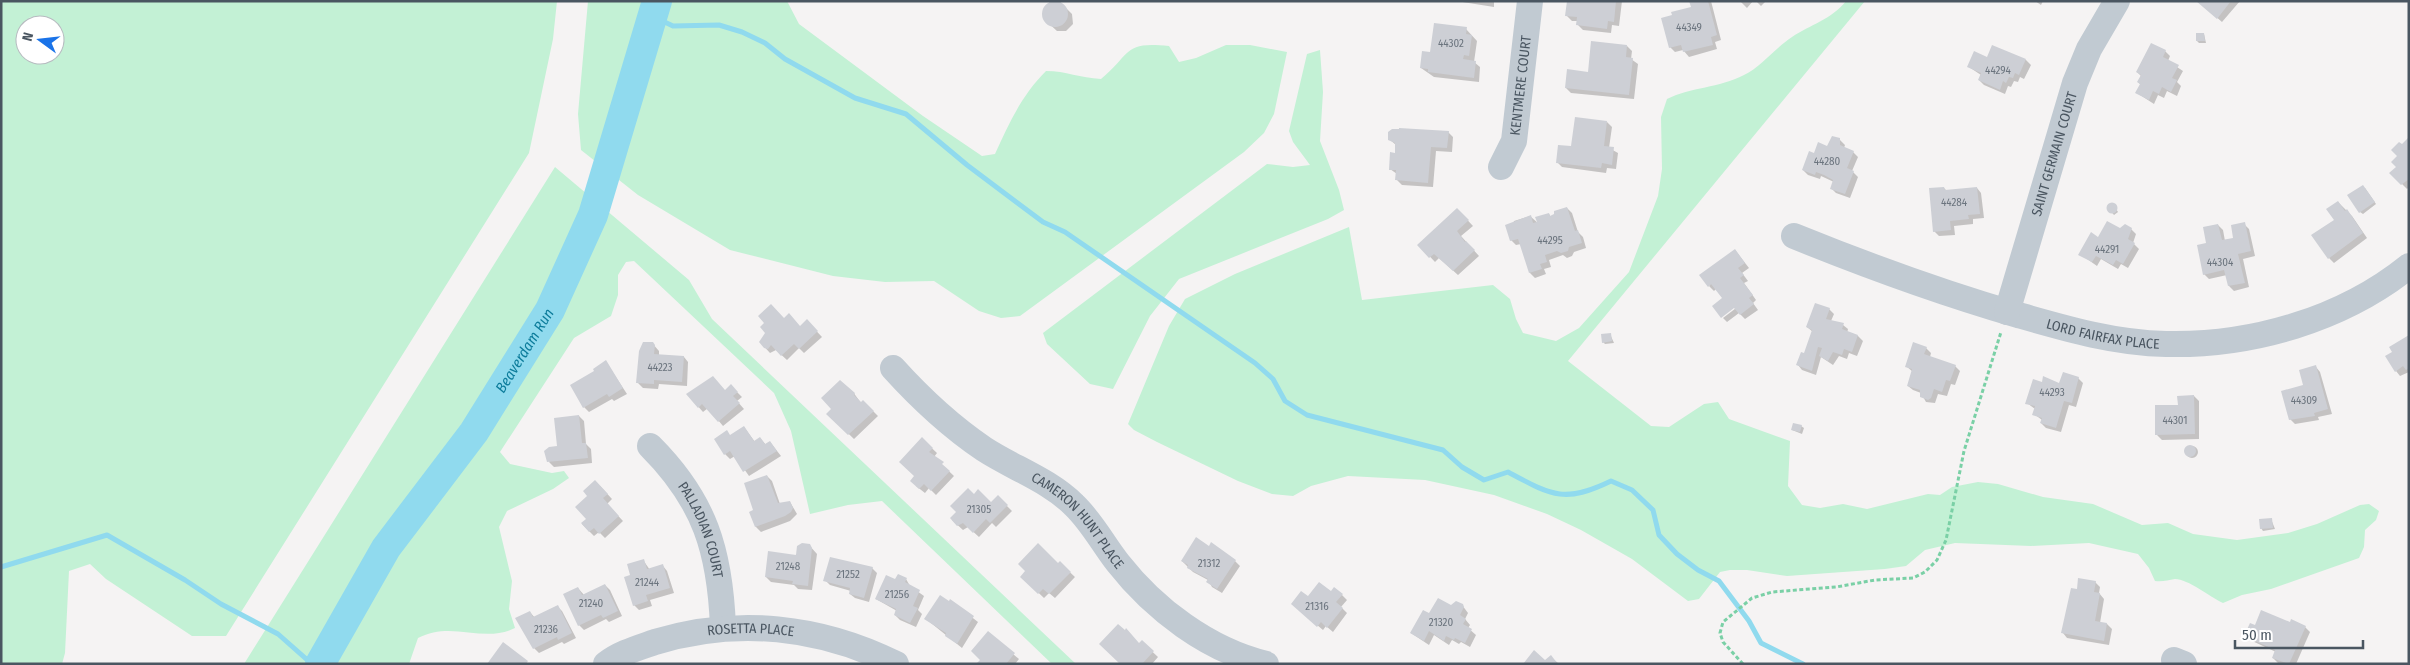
<svg xmlns="http://www.w3.org/2000/svg" width="2410" height="665" font-family="'Fira Sans Condensed',sans-serif">
<style>
.green{fill:#c3f1d5;fill-rule:evenodd}
.shadow{fill:#0003}
.lines{fill:none;stroke-linecap:round;stroke-linejoin:round}
.stream{stroke:#90daee;stroke-width:5}
.river{stroke:#90daee;stroke-width:30}
.building{fill:#cdcfd5}
.path{stroke:#7ad0a6;stroke-width:3;stroke-dasharray:4 2.5;stroke-linecap:butt}
.minor{stroke:#c1cad2;stroke-width:26}
.labels{text-anchor:middle;dominant-baseline:central;stroke-width:5;stroke-linejoin:round;paint-order:stroke}
.number-label{font-size:11px;fill:#6b747e}
.street-label{font-size:14px;fill:#4a5661;stroke:#fff}
.water-label{font-size:15px;font-style:italic;fill:#0c7c9b;stroke:#fff}
</style>
<rect width="100%" height="100%" fill="#f5f3f3"/>
<path class="green" d="M1 1H557L553 39 529 153 226 636H192L106 579 90 564 69 571 65 653 62 664H1ZM25 25H55V55H25Z
M588 1H787L799 24 923 116 982 156 995 154C1009 123 1022 95 1046 71 1066 71 1080 78 1101 79 1132 53 1123 41 1169 46L1179 62 1196 58 1226 45H1250L1287 52 1274 114 1264 133 1244 152 1020 316 1001 318 979 311 934 281 885 282 833 276 730 250 638 195 581 150 578 114Z
M1846 1H1865L1568 361 1651 426 1669 427 1704 404 1718 402 1729 419 1790 441 1788 486 1802 505 1820 508 1843 504 1867 509 1928 494 1940 495 1952 487 1978 482 1998 484 2043 497 2093 504 2142 525 2168 523 2193 534 2237 540 2288 533 2317 524 2360 505 2369 504 2379 511 2376 520 2365 530 2364 547 2359 558 2271 589 2242 595 2223 603C2210 597 2188 579 2175 579 2168 580 2163 582 2155 581L2149 568 2138 554 2089 543 2031 546 1955 543 1925 550 1906 566 1885 569 1787 576 1747 570H1730L1720 572 1699 599 1688 601 1632 559 1581 530 1547 514 1494 495 1425 480 1348 476 1311 486 1293 496 1272 494 1238 481 1157 442 1134 430 1128 424 1169 326 1185 299 1235 274 1349 227 1362 300 1493 285 1510 299 1516 319 1523 333 1556 341 1579 328 1629 272 1658 196 1662 169 1661 117 1667 99C1691 87 1719 88 1744 75 1761 67 1775 48 1792 37 1810 25 1832 19 1846 1Z
M1320 50 1323 92 1320 141 1339 190 1344 210 1328 219 1179 279 1150 316 1113 389 1090 384 1047 344 1043 333 1267 164 1293 167 1310 165 1293 142 1289 131 1307 54Z
M555 167 689 280 712 319 1076 664H1052L882 501 848 505 810 514 791 431 774 393 634 261 626 262 618 275V295L611 316 574 338 500 452 510 464 552 473 564 471 569 478 553 489 507 511 499 527 512 581 509 609 515 628C483 644 452 620 418 638L409 664H244Z"/>
<path class="shadow" d="M1456 1H1494V7Z
M1568 1H1622L1619 26 1612 25 1611 33 1583 30 1578 25V21H1572L1567 16Z
M1691 1H1711L1721 40 1715 42 1717 49 1689 57 1683 50 1675 52 1670 47 1692 8Z
M1740 1H1753L1747 8Z
M1756 1H1766L1761 6Z
M2035 1H2043L2041 5Z
M2198 1H2240L2222 22Z
M1050 2H1060L1072 14 1073 24 1066 31H1057L1044 19V10Z
M1466 29 1477 41 1474 62 1480 67 1479 82 1434 77 1421 68 1431 53Z
M2204 34 2206 43H2199L2197 41Z
M1627 46 1632 51 1631 59 1638 64 1634 99 1571 93 1566 88Z
M2165 51 2170 56 2168 61 2183 71 2177 82 2181 86 2177 96 2167 91 2164 98 2158 95 2154 104 2137 93 2141 85 2138 82 2141 76 2137 72Z
M1987 58 2026 60 2031 65 2024 79 2020 77 2018 82 2014 81 2011 87 2008 86 2005 94 1984 85 1979 80 1981 75 1969 67Z
M1607 122 1612 127 1609 148 1618 153 1616 169 1607 168 1606 173 1562 167 1558 163 1572 148Z
M1448 132 1453 137 1452 152 1436 151 1433 187 1402 185 1397 180V174L1390 169 1396 154V145L1389 139Z
M2409 138V187L2407 189 2391 173 2397 167 2402 146Z
M1840 140 1845 145 1844 148 1853 152 1858 157 1852 171 1858 177 1850 198 1836 193 1831 188 1834 182 1821 176 1820 179 1808 175 1803 170 1815 155Z
M1944 188 1947 191 1977 188 1981 193 1984 218 1973 219V224L1954 226 1955 235 1939 236 1934 231Z
M2365 188 2376 204 2363 214 2360 212Z
M2338 202 2352 216 2367 238 2334 263 2329 258Z
M2113 204 2118 212 2114 215 2108 208Z
M1567 208 1572 213 1578 232 1583 237 1586 248 1574 252 1572 256 1567 258 1563 255 1549 260 1551 267 1544 269 1546 274 1535 278 1530 273 1521 244 1516 245 1511 240 1514 221 1530 216 1539 224 1549 214 1551 217Z
M1457 209 1473 226 1461 236 1479 256 1458 275 1439 258 1435 262 1419 245Z
M2244 224 2249 229 2255 256 2243 259 2249 287 2234 291 2229 286 2227 275 2209 279 2204 274 2208 244 2218 225 2223 230 2225 241 2235 239Z
M2131 229 2136 234 2133 243 2139 249 2128 268 2121 264 2118 269 2101 259 2097 266 2080 254 2099 238 2120 230Z
M1735 250 1749 268 1742 273 1748 281 1744 283 1756 300 1753 303 1758 310 1745 319 1739 313 1727 322 1723 318 1740 305 1724 299 1716 289 1714 291 1709 286Z
M1829 309 1834 314 1831 321 1843 325 1848 329 1847 333 1858 336 1863 341 1857 356 1849 353 1847 359 1839 356 1833 365 1821 357 1816 375 1802 370 1798 365 1805 355 1813 332 1807 327Z
M784 320 800 327 807 321 822 337 804 353 799 348 787 360 776 350 770 353 760 342Z
M1610 334 1614 343 1605 344 1603 342Z
M2409 337V372L2400 376 2396 371Z
M652 343 659 351V356L684 357 688 362 687 386 659 384 658 389 643 388 638 383Z
M1926 348 1931 353 1930 357 1955 366 1960 371 1955 385 1951 384 1947 396 1938 394 1935 403 1926 402 1921 393 1913 390 1908 386 1913 372 1906 366Z
M606 362 627 394 614 401 612 399 589 412 584 407 596 371Z
M2316 367 2320 372 2332 414 2318 417 2319 420 2295 424 2290 419Z
M2078 378 2083 383 2076 407 2069 405 2061 432 2046 428 2041 423 2042 420 2034 414 2035 409 2027 403 2043 383 2060 385Z
M736 391 742 397 737 401 744 409 723 426 708 408 703 412 688 395Z
M853 392 861 403 863 401 878 416 854 439 828 414Z
M2194 396 2199 401V439L2162 440 2157 435 2179 406Z
M579 416 584 421 586 444 591 449 592 463 554 467 549 462Z
M1801 426 1804 428 1802 434 1792 430Z
M744 427 755 442 760 438 766 445 770 442 781 456 749 476 735 456 730 459 725 454 716 439 731 436Z
M922 439 937 453 934 457 954 476 936 495 929 488 925 493 916 486Z
M2186 452a6 6 0 1 1 12 0a6 6 0 1 1-12 0Z
M767 476 772 481 780 504 790 502 797 514 790 521 761 532 756 527 750 512 755 511Z
M600 486 612 499 607 504 623 521 605 538 599 532 594 536 582 524 587 519Z
M998 497 1012 511 996 527 992 523 979 537 968 527 963 530 952 520 991 504Z
M2271 519 2275 529 2263 531 2261 528Z
M809 545 817 554 812 590 798 589 794 585 771 582 766 577Z
M643 560 650 570 663 566 667 571 674 593 650 600 652 606 639 610 634 605 631 576Z
M1182 561H1235L1240 566 1222 593 1212 587 1208 580 1193 572Z
M1060 563 1075 577 1055 598 1049 593 1044 598 1022 577Z
M872 568 877 573 869 602 855 598 850 594 851 591 830 585 825 580Z
M906 579 910 586 924 596 918 610 922 614 916 627 900 620 895 615 897 611 876 599 896 581Z
M2095 582 2100 587 2099 593 2104 599 2100 623 2107 624 2112 629 2109 645 2067 638 2063 633 2078 591Z
M605 585 610 590 622 616 609 622 606 619 584 630 579 625 578 588 584 595Z
M1331 593 1342 595 1347 600 1341 607 1347 613 1333 632 1326 626 1323 630 1298 609 1308 598Z
M951 601 978 622 962 648 926 619Z
M1462 605 1468 613 1465 619 1470 625 1468 628 1476 635 1470 647 1461 642 1459 644 1452 640 1449 645 1434 635 1429 645 1411 633 1430 615 1451 607Z
M557 606 562 611 576 638 564 644 562 642 539 653 534 648 530 612 535 618Z
M2290 624 2305 627 2310 632 2296 664 2278 663 2273 658 2276 652 2250 640 2245 635 2255 626Z
M988 633 1019 659 1015 664H978L981 660Z
M1142 642 1158 657 1152 664H1121Z
M1551 657 1559 664H1524L1545 661Z"/>
<g class="lines">
<path class="stream" d="M654 17 673 26 719 25 742 32 765 43 785 59 855 98 906 114 967 165 1043 222 1065 232 1255 363 1273 379 1285 401 1307 415 1443 450 1462 467 1484 480 1508 472C1551 495 1564 504 1611 481L1632 490 1653 510 1659 535 1677 554 1698 570 1719 581 1749 621 1761 643 1803 664
M1 567 107 535 185 580 221 604 278 634 312 664"/>
<path class="river" id="s1" d="M320 664 386 548 474 432 550 310 593 215 657 1"/>
</g>
<path class="building" d="M1042 14a13 13 0 1 1 26 0a13 13 0 1 1-26 0Z
M1567 1H1616L1614 22 1608 21 1607 29 1576 25 1577 17 1565 16Z
M1689 1H1708L1717 35 1711 37 1713 45 1683 52 1681 45 1669 48 1661 18 1672 15 1671 12 1691 7Z
M2196 1H2231L2217 19Z
M1434 23 1467 27 1466 34 1472 35 1469 56 1464 55 1463 59 1476 61 1474 78 1428 72V69L1420 68 1422 51 1430 52Z
M2196 33H2204L2205 41H2196Z
M1591 41 1627 45 1626 57 1633 58 1629 95 1565 88 1567 69 1588 72Z
M2151 43 2166 50 2163 57 2179 65 2172 78 2177 80 2171 92 2162 87 2159 94 2153 91 2149 100 2135 93 2140 84 2137 82 2141 75 2136 72Z
M1992 45 2026 59 2019 75 2015 73 2013 78 2009 77 2006 83 2003 81 2000 90 1978 80 1981 73 1967 67 1974 51 1987 57Z
M1575 117 1607 121 1604 146 1614 147 1612 165 1602 163 1601 168 1556 163 1558 145 1571 146Z
M1399 128 1449 131 1447 148 1431 147 1428 183 1395 180 1396 170H1389L1390 152 1395 153V143L1388 140V132L1392 129H1399Z
M1832 136 1840 138V145L1854 151 1847 168 1854 171 1845 194 1830 189 1833 180 1824 175 1816 172 1815 175 1802 170 1809 151 1814 153 1818 142 1827 146Z
M2409 137V179L2401 185 2389 173 2396 167 2391 162 2397 156 2391 150 2399 142 2402 144Z
M2363 185 2375 202 2359 213 2347 195Z
M1944 187 1945 190 1977 187 1980 214 1968 215 1969 219 1950 221 1951 230 1933 232 1929 188Z
M2338 201 2345 211 2347 209 2363 233 2328 259 2311 235 2334 220 2326 209Z
M2106.5 208a5.5 5.5 0 1 1 11 0a5.5 5.5 0 1 1-11 0Z
M1567 207 1575 231 1578 230 1582 243 1569 247 1568 251 1561 253 1557 251 1545 255 1547 262 1540 264 1542 269 1529 273 1518 239 1510 241 1505 225 1531 215 1533 223 1537 222 1535 217 1549 213 1550 216 1554 214V211Z
M1457 208 1469 220 1457 231 1465 242 1466 241 1475 250 1453 271 1434 254 1429 258 1417 245Z
M2107 221 2120 228 2125 224 2132 228 2128 239 2135 243 2123 264 2116 260 2113 265 2096 256 2092 262 2078 255 2091 232 2098 237Z
M2245 222 2251 251 2238 254 2245 283 2228 286 2224 270 2203 275 2197 245 2206 243 2203 227 2218 224 2222 240 2233 238 2231 225Z
M1735 249 1745 263 1738 268 1744 275 1740 278 1753 295 1749 298 1754 304 1740 315 1734 308 1721 318 1712 306 1722 298 1711 284 1708 287 1699 275Z
M1815 303 1830 308 1826 319 1844 323 1842 329 1858 335 1852 352 1844 349 1842 355 1833 352 1828 361 1819 356 1822 348 1818 347 1812 371 1796 365 1801 352 1804 353 1812 330 1806 327Z
M771 304 784 318 789 313 800 326 807 319 818 331 799 349 794 344 781 356 771 345 768 349 764 348 759 342 765 333 760 327 764 323 758 316Z
M1611 333 1612 341 1602 343 1601 334Z
M2409 335V368L2406 370 2403 366 2395 372 2385 356 2392 352 2389 347Z
M643 342H653L655 345 654 354 684 356 682 382 654 380V384L636 383 639 351Z
M1913 342 1927 347 1924 354 1956 365 1950 381 1946 380 1942 392 1934 389 1931 398 1928 400 1920 397V390L1907 386 1912 369 1905 367Z
M606 360 623 388 609 397 607 394 583 408 570 385 594 371 593 369Z
M2316 365 2328 409 2314 413 2315 416 2289 420 2281 391 2303 385 2299 370Z
M2063 372 2079 377 2072 403 2064 401 2056 428 2040 423 2042 418 2032 415 2035 406 2025 404 2033 379 2042 382 2043 376 2059 383Z
M713 376 725 390 731 384 738 392 733 396 740 403 718 422 702 404 698 408 686 394Z
M840 380 855 393 854 395 861 402 863 400 874 411 848 435 826 414 831 409 821 398Z
M2194 395 2195 434 2155 435V405H2178L2177 396Z
M579 415 582 443H586L588 458 547 462 544 451 549 447 557 446 554 418Z
M1793 423 1802 425 1800 432 1791 430Z
M744 426 754 441 760 437 765 444 770 441 777 451 743 472 730 451 724 455 714 439 727 430 730 435Z
M922 437 933 448 929 452 944 462 942 464 950 471 931 491 924 484 919 489 910 481 914 476 899 462Z
M2184 451a6 6 0 1 1 12 0a6 6 0 1 1-12 0Z
M767 475 778 503 790 501 793 508 791 512 785 516 755 527 749 512 753 510 744 483Z
M595 480 608 494 603 498 619 516 599 534 594 528 589 532 581 523 586 519 575 507 587 496 583 491Z
M968 488 974 494 978 489 991 502 998 495 1008 505 990 523 986 519 973 533 963 523 957 526 950 518 956 512 950 506Z
M2272 518 2273 528 2260 529 2259 519Z
M1196 537 1209 546 1211 542 1236 560 1217 589 1206 582 1208 579 1187 568 1188 565 1181 561Z
M802 543 810 544 812 548 808 586 792 584 793 581 765 577 768 551 796 555 797 546Z
M1038 543 1058 563 1060 561 1071 572 1049 594 1043 589 1038 594 1020 577 1025 571 1018 564Z
M830 557 873 567 864 598 849 594 850 588 823 581Z
M644 559 647 569 663 564 670 588 646 595 648 601 633 606 624 577 630 575 627 564Z
M898 574 907 578 905 582 920 590 913 606 918 608 910 623 894 615 896 609 875 599 886 575 895 579Z
M2078 578 2096 581 2094 592 2100 593 2095 621 2107 623 2104 641 2061 633 2071 588 2077 589Z
M1319 582 1331 591 1334 587 1343 594 1336 602 1343 608 1327 628 1321 622 1317 627 1291 604 1301 591 1308 596Z
M605 584 618 611 603 618 601 615 578 626 563 594 578 587 582 595Z
M940 595 949 601 950 599 974 616 957 644 945 636 946 633 924 619Z
M1438 598 1451 605 1456 601 1463 604 1464 607 1460 615 1466 619 1463 624 1472 629 1465 643 1455 638 1454 640 1446 636 1444 641 1429 631 1424 641 1410 633 1423 610 1429 613Z
M558 605 572 633 558 640 557 637 533 649 515 618 530 611 533 617Z
M2261 610 2290 622 2291 619 2306 626 2289 664 2272 658 2275 650 2244 636 2250 623 2255 625Z
M1118 624 1125 630 1126 628 1139 643 1142 640 1154 651 1142 664H1120L1099 644Z
M988 631 1015 653 1006 664H976L980 660 971 651Z
M503 642 528 661 526 664H487Z
M1534 650 1545 660 1551 655 1557 663 1523 664Z"/>
<g class="lines">
<path class="path" d="M1743 664 1723 642 1720 633 1723 622 1752 598 1772 592 1836 587 1875 580 1913 578 1925 572 1937 560 1946 540 1964 451 2001 332"/>
<g class="minor">
<path id="s2" d="M1501 167 1514 141 1530 1"/>
<path id="s3" d="M1794 236C1868 266 1942 293 2018 315 2067 329 2115 343 2166 344 2251 346 2342 320 2409 266"/>
<path id="s4" d="M2007 312 2075 83 2089 49 2117 1"/>
<path id="s5" d="M893 368C921 399 950 426 984 449 1013 468 1049 480 1074 505 1092 522 1103 544 1118 563 1154 609 1208 650 1266 664"/>
<path id="s6" d="M650 446C705 501 720 551 723 627"/>
<path d="M2174 660 2184 664"/>
<path id="s7" d="M606 664C620 653 638 648 655 642 737 617 820 626 896 664"/>
</g>
</g>
<g class="labels">
<g class="number-label">
<text x="1689" y="27">44349</text>
<text x="1451" y="43">44302</text>
<text x="1998" y="70">44294</text>
<text x="1827" y="161">44280</text>
<text x="1954" y="202">44284</text>
<text x="1550" y="240">44295</text>
<text x="2107" y="249">44291</text>
<text x="2220" y="262">44304</text>
<text x="660" y="367">44223</text>
<text x="2052" y="392">44293</text>
<text x="2304" y="400">44309</text>
<text x="2175" y="420">44301</text>
<text x="979" y="509">21305</text>
<text x="1209" y="563">21312</text>
<text x="788" y="566">21248</text>
<text x="848" y="574">21252</text>
<text x="647" y="582">21244</text>
<text x="897" y="594">21256</text>
<text x="591" y="603">21240</text>
<text x="1317" y="606">21316</text>
<text x="1441" y="622">21320</text>
<text x="546" y="629">21236</text>
</g>
<g class="street-label">
<text stroke="none"><textPath href="#s2" startOffset="85">KENTMERE COURT</textPath></text>
<text stroke="none"><textPath href="#s4" startOffset="165">SAINT GERMAIN COURT</textPath></text>
<text stroke="none"><textPath href="#s3" startOffset="325">LORD FAIRFAX PLACE</textPath></text>
<text stroke="none"><textPath href="#s5" startOffset="242">CAMERON HUNT PLACE</textPath></text>
<text stroke="none"><textPath href="#s6" startOffset="100">PALLADIAN COURT</textPath></text>
<text stroke="none"><textPath href="#s7" startOffset="151">ROSETTA PLACE</textPath></text>
</g>
<g class="water-label">
<text stroke="none"><textPath href="#s1" startOffset="375">Beaverdam Run</textPath></text>
</g>
</g>
<rect width="2410" height="665" fill="none" stroke="#4a5661" stroke-width="5"/>
<g transform="translate(40 40) rotate(285)"><circle r="24" fill="#ffffff" stroke="#b7bbc0"/>
<path d="M0-4L9 19L0 12L-9 19Z" fill="#1a73e8"/>
<text y="-8" font-size="14" font-weight="bold" text-anchor="middle" fill="#4a5661">N</text>
</g>
<path d="M2235 640v8h128v-8" fill="none" stroke="#4a5661" stroke-width="2.5"/>
<text x="2242" y="640" font-size="15" fill="#4a5661" stroke="#ffffff" stroke-width="4" paint-order="stroke">50 m</text>
</svg>
